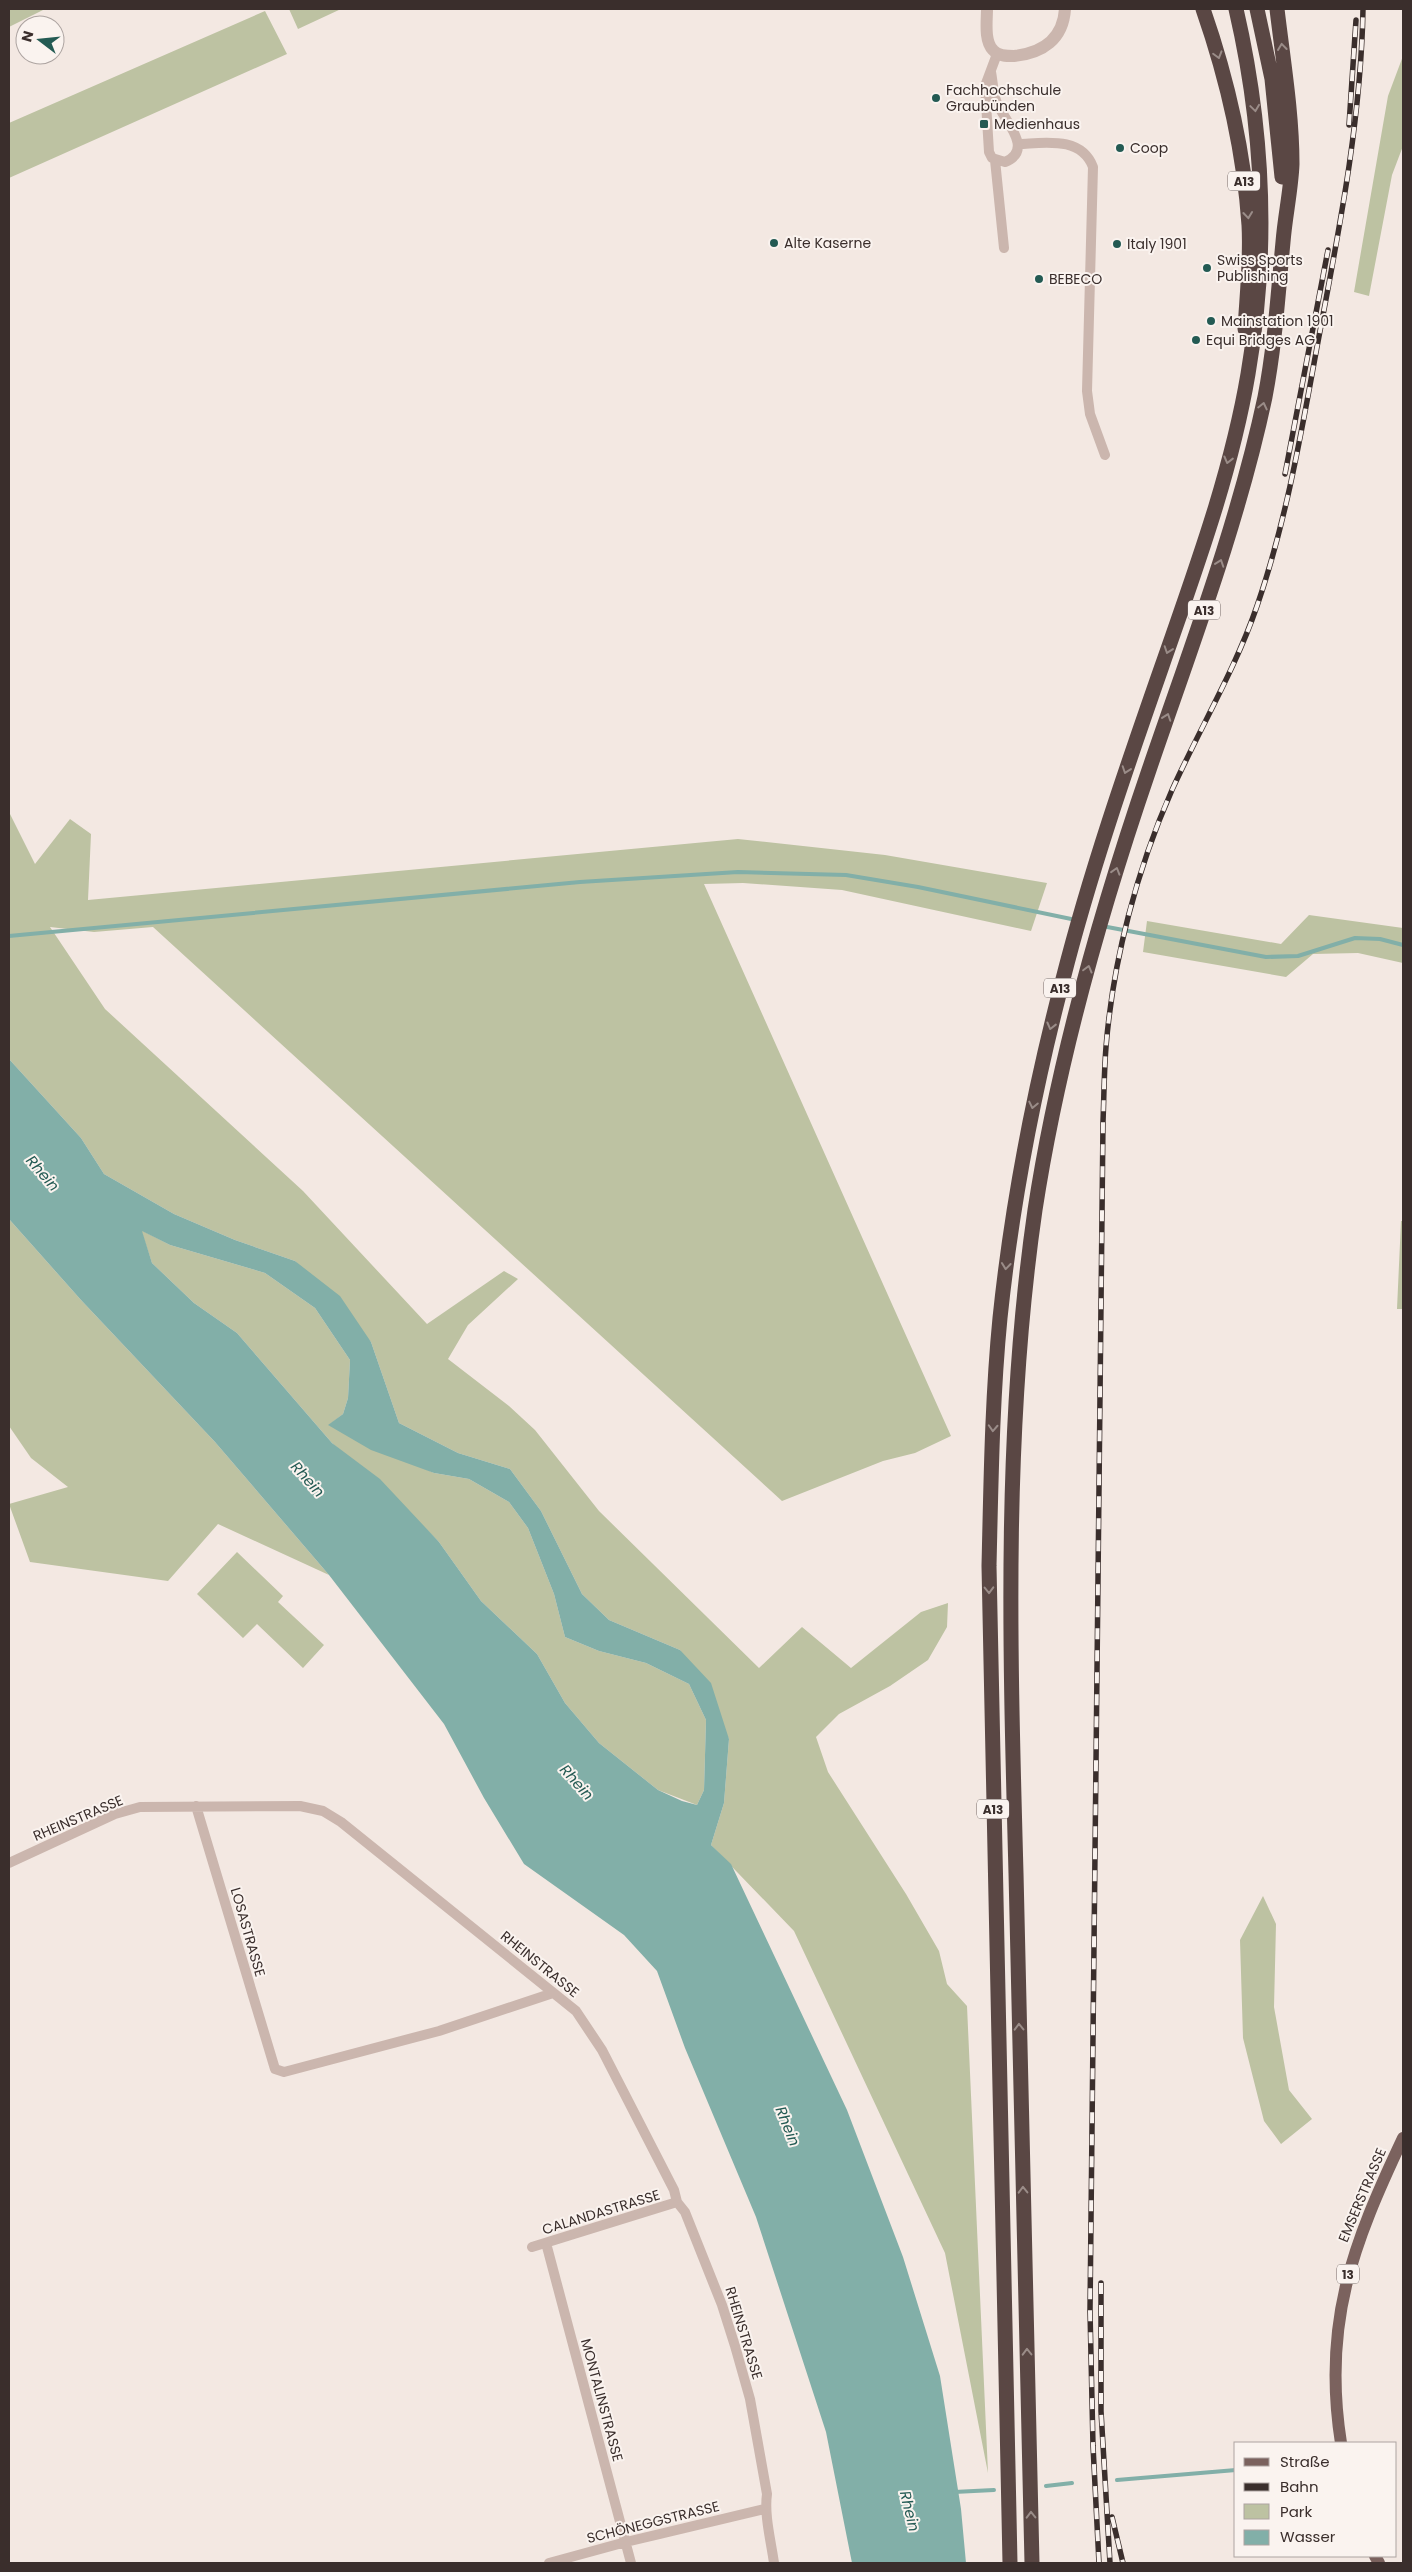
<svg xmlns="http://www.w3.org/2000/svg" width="1412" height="2572" font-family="Poppins,sans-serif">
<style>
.green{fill:#bdc2a2}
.water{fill:#82afa8;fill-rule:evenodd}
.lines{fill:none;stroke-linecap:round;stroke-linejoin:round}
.stream{stroke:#82afa8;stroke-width:4}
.minor{stroke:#cbb6ae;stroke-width:10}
.tertiary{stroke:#cbb6ae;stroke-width:12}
.primary{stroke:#7b625e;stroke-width:12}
.motorway{stroke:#5a4744;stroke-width:15}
.rail-casing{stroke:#3a2e2c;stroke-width:5.5}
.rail{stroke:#faf3ef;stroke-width:4;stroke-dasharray:11;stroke-linecap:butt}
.oneway{stroke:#9a8c88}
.poi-dot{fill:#235a53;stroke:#faf3ef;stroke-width:2}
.labels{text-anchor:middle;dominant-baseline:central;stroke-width:4;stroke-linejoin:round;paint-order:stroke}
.shield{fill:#faf3ef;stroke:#746966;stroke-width:1}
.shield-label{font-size:12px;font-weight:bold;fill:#3a2e2c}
.poi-label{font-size:14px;fill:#3a2e2c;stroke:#faf3ef;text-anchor:start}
.street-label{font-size:14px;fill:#3a2e2c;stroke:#faf3ef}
.water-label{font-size:15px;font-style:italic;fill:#235a53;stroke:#faf3ef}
</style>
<rect width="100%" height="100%" fill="#f3e8e2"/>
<path class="green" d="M9 9H45L9 27Z
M289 9H341L298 29Z
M265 11 287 54 9 178V123Z
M1403 56V146L1392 175 1369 296 1354 292 1388 96Z
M9 812 35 864 70 819 91 834 88 900 738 839 885 855 1047 883 1031 931 842 890 743 883 704 884 951 1436 915 1453 883 1461 782 1501 153 927 94 932 50 927 105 1009 303 1191 427 1324 504 1271 518 1279 468 1325 448 1359 509 1406 535 1430 599 1511 759 1668 802 1627 851 1668 921 1612 948 1603 947 1627 928 1660 890 1686 839 1714 816 1737 828 1772 906 1894 939 1951 947 1984 967 2006 988 2473 945 2253 794 1931 711 1845 724 1803 729 1739 680 1650 609 1620 582 1594 541 1511 510 1469 458 1453 399 1423 371 1342 295 1261 235 1240 174 1214 104 1174 81 1138 9 1059Z
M1309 915 1403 928V963L1358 953 1313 954 1286 977 1143 952 1147 921 1281 944Z
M9 1219 81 1300 215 1442 329 1575 218 1524 168 1581 30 1562 9 1504 68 1487 31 1458 9 1426Z
M1401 1221H1403V1309H1397Z
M141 1230 170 1245 265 1273 315 1308 350 1360 348 1398 343 1414 329 1425 434 1473 469 1479 509 1502 528 1528 554 1594 565 1637 599 1651 646 1663 689 1684 706 1720 704 1790 697 1805 658 1790 599 1743 565 1703 537 1654 481 1601 439 1542 411 1514 332 1443 237 1333 194 1303 152 1263Z
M237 1552 283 1596 278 1602 324 1645 303 1668 257 1624 243 1638 197 1594Z
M1263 1896 1276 1924 1274 2007 1289 2090 1312 2119 1281 2144 1264 2121 1243 2038 1240 1940Z"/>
<path class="water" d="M9 1059 81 1138 104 1174 174 1214 235 1240 295 1261 340 1296 371 1342 399 1423 458 1453 510 1469 541 1511 582 1594 609 1620 680 1650 711 1683 729 1739 724 1803 711 1845 731 1864 847 2110 903 2257 940 2376 961 2509 966 2563H852L826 2432 756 2217 685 2048 657 1971 624 1935 524 1864 484 1798 444 1724 329 1575 215 1442 81 1300 9 1219ZM142 1231 170 1245 265 1273 315 1308 350 1360 348 1398 343 1414 328 1425 371 1450 434 1473 469 1479 509 1502 528 1528 554 1594 565 1637 599 1651 646 1663 689 1684 706 1720 704 1790 697 1805 682 1801 658 1790 599 1743 565 1703 537 1654 481 1601 439 1542 380 1479 332 1443 237 1333 194 1303 152 1263Z"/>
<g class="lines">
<path class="stream" d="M1102 926 1266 957 1298 956 1355 938 1380 939 1403 945
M9 936 580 882 738 872 846 875 918 887 1076 920
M1117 2480 1236 2470
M1046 2486 1072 2483
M954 2492 994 2490"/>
<path class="minor" d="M991 72C993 82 993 94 997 103 1004 120 1035 150 1005 162L992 158 989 152 985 86 997 54
M1019 144C1045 143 1081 136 1093 167L1087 391 1090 414 1105 455
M995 160 1004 248
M196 1806 275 2069 284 2072 439 2031 553 1993
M9 1863 115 1814 140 1807 300 1806 323 1811 341 1822 576 2011 602 2050 674 2190 677 2202 685 2212 722 2305 735 2346 750 2399 767 2494C764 2515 771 2541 774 2563
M546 2243 631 2563
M532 2247 677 2202
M549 2563 626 2542 764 2509"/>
<path class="tertiary" d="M987 9C987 21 984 41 993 50 998 56 1007 56 1014 56 1043 53 1063 39 1065 9"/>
<path class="primary" d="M1341 2443C1322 2323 1353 2244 1403 2138
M1375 2556 1379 2563"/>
<path class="motorway" d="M1203 9C1227 78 1244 152 1249 225 1251 260 1247 294 1245 329
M1257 9 1272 79 1282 177
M1010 2563 989 1566C991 1483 992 1400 1000 1318 1012 1203 1034 1090 1063 979 1090 873 1126 769 1162 666 1195 571 1231 474 1248 374 1269 252 1264 130 1236 9
M1032 2563C1026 2333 1021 2103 1016 1873 1010 1652 1003 1430 1035 1210 1058 1060 1100 913 1149 770 1191 647 1238 524 1265 397 1275 345 1278 294 1283 242 1285 216 1291 190 1292 164 1292 113 1283 60 1277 9"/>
<g class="rail-casing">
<path id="rail" d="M1349 125 1356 20
M1285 474 1328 250
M1101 2283V2411L1110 2563
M1112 2517 1123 2563
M1099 2563 1093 2446 1090 2311 1103 1122C1104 1097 1104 1072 1106 1047 1113 960 1137 869 1172 790 1200 728 1235 670 1257 606 1286 522 1301 434 1317 347 1338 235 1361 123 1363 9"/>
</g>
<use href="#rail" class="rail"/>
</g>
<defs><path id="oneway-chevron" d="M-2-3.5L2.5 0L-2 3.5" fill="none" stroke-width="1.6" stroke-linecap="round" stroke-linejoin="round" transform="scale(1.25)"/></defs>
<g class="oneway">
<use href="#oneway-chevron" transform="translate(1282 47) rotate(-97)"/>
<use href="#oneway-chevron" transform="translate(1218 55) rotate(74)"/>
<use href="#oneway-chevron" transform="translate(1255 108) rotate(82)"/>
<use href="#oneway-chevron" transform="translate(1248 215) rotate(84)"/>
<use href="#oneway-chevron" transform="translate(1263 406) rotate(-77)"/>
<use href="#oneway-chevron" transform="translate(1228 460) rotate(104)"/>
<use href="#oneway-chevron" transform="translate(1220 563) rotate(-71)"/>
<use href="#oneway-chevron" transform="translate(1168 650) rotate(109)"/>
<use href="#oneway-chevron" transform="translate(1167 717) rotate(-71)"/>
<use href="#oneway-chevron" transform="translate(1126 770) rotate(109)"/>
<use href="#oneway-chevron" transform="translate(1116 871) rotate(-73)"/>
<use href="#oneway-chevron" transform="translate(1088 969) rotate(-75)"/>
<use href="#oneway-chevron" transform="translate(1051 1026) rotate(104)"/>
<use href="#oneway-chevron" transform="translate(1033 1105) rotate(102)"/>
<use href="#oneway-chevron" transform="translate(1006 1266) rotate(96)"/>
<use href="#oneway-chevron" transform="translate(993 1428) rotate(93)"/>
<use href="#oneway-chevron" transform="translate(989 1590) rotate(89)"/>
<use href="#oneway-chevron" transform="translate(1019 2027) rotate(-91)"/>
<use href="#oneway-chevron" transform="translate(1023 2190) rotate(-91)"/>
<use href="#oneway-chevron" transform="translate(1027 2352) rotate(-91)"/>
<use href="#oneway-chevron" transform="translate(1031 2515) rotate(-91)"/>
</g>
<g class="poi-dot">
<circle cx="936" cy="98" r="5"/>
<rect x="979" y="119" width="10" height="10" rx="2.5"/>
<circle cx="1120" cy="148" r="5"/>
<circle cx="774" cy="243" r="5"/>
<circle cx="1117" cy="244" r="5"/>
<circle cx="1207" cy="268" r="5"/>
<circle cx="1039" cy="279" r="5"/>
<circle cx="1211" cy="321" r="5"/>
<circle cx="1196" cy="340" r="5"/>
</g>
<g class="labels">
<g class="shield">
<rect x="1228" y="171.5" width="32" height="19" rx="4"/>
<rect x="1188" y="600.5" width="32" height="19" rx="4"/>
<rect x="1044" y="978.5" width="32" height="19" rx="4"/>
<rect x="977" y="1799.5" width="32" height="19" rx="4"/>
<rect x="1337" y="2264.5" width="22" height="19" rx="4"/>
</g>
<g class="shield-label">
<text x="1244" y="181">A13</text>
<text x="1204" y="610">A13</text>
<text x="1060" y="988">A13</text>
<text x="993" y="1809">A13</text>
<text x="1348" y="2274">13</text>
</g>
<g class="poi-label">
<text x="946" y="90">Fachhochschule<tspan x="946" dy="16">Graubünden</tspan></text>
<text x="994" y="124">Medienhaus</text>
<text x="1130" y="148">Coop</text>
<text x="784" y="243">Alte Kaserne</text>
<text x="1127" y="244">Italy 1901</text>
<text x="1217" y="260">Swiss Sports<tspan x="1217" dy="16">Publishing</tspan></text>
<text x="1049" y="279">BEBECO</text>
<text x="1221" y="321">Mainstation 1901</text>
<text x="1206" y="340">Equi Bridges AG</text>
</g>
<g class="street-label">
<text transform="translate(78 1818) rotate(-23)">RHEINSTRASSE</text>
<text transform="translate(248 1932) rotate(74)">LOSASTRASSE</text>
<text transform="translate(540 1964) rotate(39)">RHEINSTRASSE</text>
<text transform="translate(1362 2195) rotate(-67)">EMSERSTRASSE</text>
<text transform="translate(601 2212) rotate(-17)">CALANDASTRASSE</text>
<text transform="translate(744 2333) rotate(73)">RHEINSTRASSE</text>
<text transform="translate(602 2400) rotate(75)">MONTALINSTRASSE</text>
<text transform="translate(653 2522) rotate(-14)">SCHÖNEGGSTRASSE</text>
</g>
<g class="water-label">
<text transform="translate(43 1173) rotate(49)">Rhein</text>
<text transform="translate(308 1479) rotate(48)">Rhein</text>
<text transform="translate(577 1782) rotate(48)">Rhein</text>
<text transform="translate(788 2126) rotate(68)">Rhein</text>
<text transform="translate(910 2511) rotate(76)">Rhein</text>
</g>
</g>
<rect width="1412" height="2572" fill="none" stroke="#3a2e2c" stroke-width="20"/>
<rect x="1234" y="2442" width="162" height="115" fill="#faf3ef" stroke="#ada4a1"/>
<rect x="1244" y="2458" width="25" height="8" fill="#7b625e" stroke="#ada4a1"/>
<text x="1280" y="2467" font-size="15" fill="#3a2e2c">Straße</text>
<rect x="1244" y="2483" width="25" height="8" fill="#3a2e2c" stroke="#ada4a1"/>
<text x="1280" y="2492" font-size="15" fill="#3a2e2c">Bahn</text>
<rect x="1244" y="2504" width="25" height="15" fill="#bdc2a2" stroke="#ada4a1"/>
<text x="1280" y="2517" font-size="15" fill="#3a2e2c">Park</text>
<rect x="1244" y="2530" width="25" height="15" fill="#82afa8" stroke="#ada4a1"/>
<text x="1280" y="2542" font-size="15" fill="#3a2e2c">Wasser</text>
<g transform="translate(40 40) rotate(286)"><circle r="24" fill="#faf3ef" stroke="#ada4a1"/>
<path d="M0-4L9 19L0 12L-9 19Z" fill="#235a53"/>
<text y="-8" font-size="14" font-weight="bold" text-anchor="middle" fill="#3a2e2c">N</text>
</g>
</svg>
